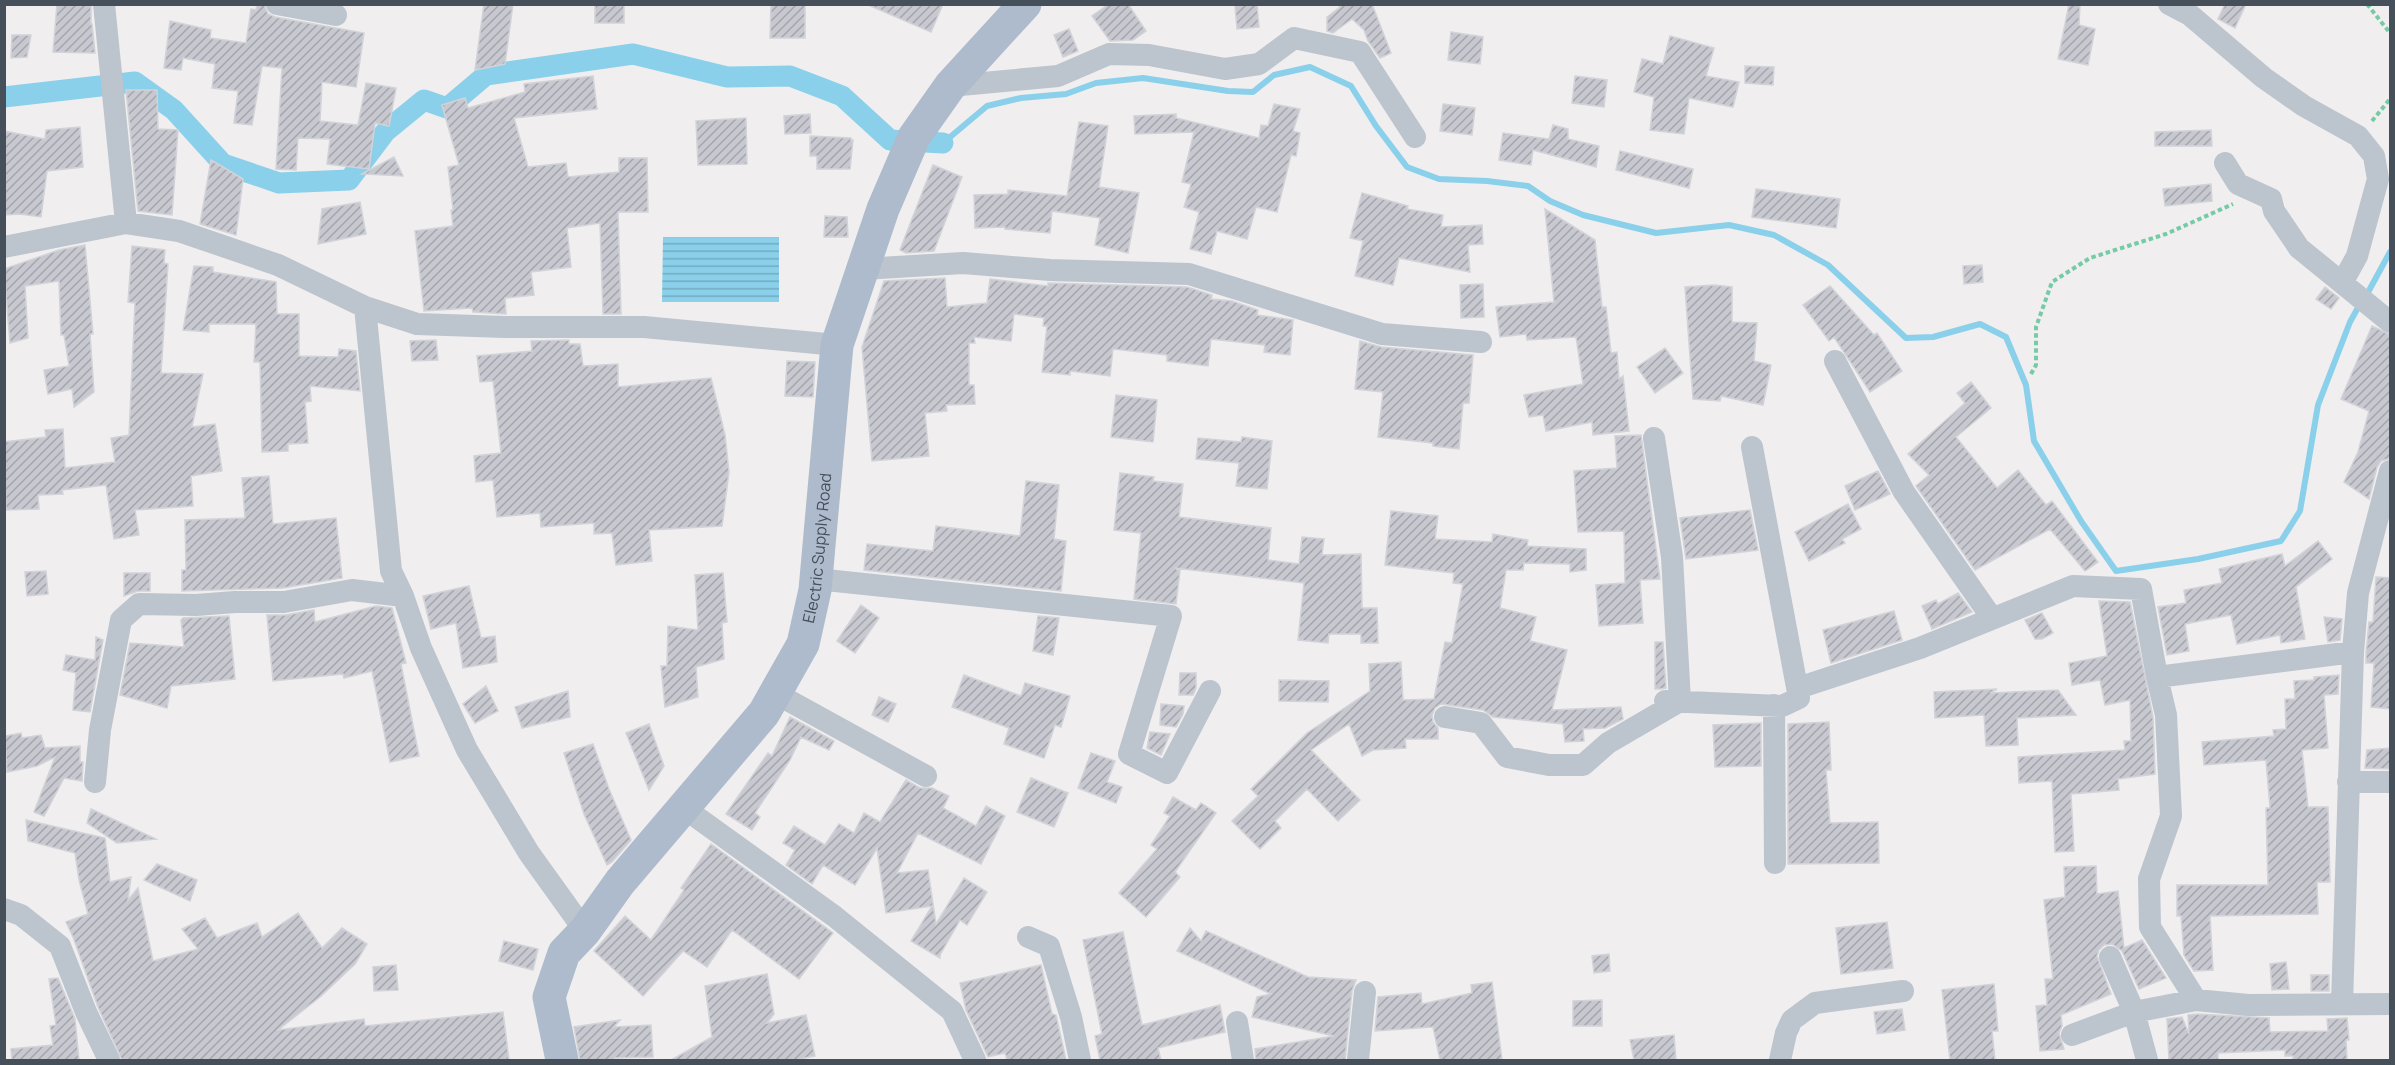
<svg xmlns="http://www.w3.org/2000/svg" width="2395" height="1065" font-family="Manrope,sans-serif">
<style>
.water{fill:url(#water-rules)}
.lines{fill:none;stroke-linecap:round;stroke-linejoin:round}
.stream{stroke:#8ad0ea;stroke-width:6}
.canal{stroke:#8ad0ea;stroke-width:21}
.building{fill:url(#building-hatch);stroke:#d2d3d9;stroke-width:1.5}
.path{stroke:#75cba5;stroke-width:4;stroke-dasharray:4.5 3;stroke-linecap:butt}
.minor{stroke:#bcc4cd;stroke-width:22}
.primary{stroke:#aebbcc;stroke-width:33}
.labels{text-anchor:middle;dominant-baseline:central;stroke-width:4.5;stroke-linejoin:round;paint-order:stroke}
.street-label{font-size:16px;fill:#46505b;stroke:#fff}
</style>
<defs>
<pattern id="water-rules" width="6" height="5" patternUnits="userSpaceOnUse" patternTransform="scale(1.5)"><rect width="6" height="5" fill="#8ad0ea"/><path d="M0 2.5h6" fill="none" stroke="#73abc1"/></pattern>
<pattern id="building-hatch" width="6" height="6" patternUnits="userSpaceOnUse" patternTransform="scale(1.5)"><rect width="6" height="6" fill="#c8c9d0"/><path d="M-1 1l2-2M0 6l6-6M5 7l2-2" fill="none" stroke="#a4a6ac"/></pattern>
</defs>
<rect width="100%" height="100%" fill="#f0eeee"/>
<path class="water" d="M663 237H779V302H662Z"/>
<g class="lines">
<path class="stream" d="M943 143 987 106 1021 98 1066 94 1096 83 1143 78 1228 91 1253 92 1274 75 1310 67 1351 86 1376 126 1407 167 1439 179 1487 181 1528 186 1550 201 1583 215 1656 233 1729 225 1774 235 1828 265 1906 338 1933 337 1980 324 2006 337 2026 385 2034 441 2081 521 2116 571 2198 559 2281 541 2300 511 2318 405 2350 322 2360 304
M2366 296 2390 252"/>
<path class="canal" d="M4 97 135 82 174 110 223 164 279 183 349 180 386 131 424 100 447 108 486 75 633 54 727 77 790 76 842 96 890 140 943 143"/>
</g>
<path class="building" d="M57 4H91V24H92L95 53 53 52Z
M257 4H264L268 14 275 17 364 33 356 87 322 82 320 121 358 125 366 83 396 88 389 126 375 123 369 169 327 164 330 139 298 138 296 170 276 169 282 68 262 66 252 125 234 123 238 91 212 88 215 64 183 58 181 70 164 68 170 21 211 30 210 38 246 43 251 9 256 10Z
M484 4H513L505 64 475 70Z
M595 4H624V23H595Z
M771 4H805V38H770Z
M866 4H943L931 32Z
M1109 4H1128L1146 31 1133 40 1110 41 1092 16Z
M1257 4 1259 27 1237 29 1235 6Z
M1338 4H1372L1391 53 1380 58 1368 41 1364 30 1352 19 1333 33 1327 31V17L1340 7Z
M2069 4H2080L2079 25 2095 29 2088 65 2058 59Z
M2225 4H2246L2235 28 2218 19Z
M1069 29 1078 51 1063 57 1054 35Z
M1451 32 1483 37 1480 64 1448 60Z
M12 35H31L27 57 11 58Z
M1670 36 1714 48 1706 76 1739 82 1733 107 1689 98 1684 134 1650 130 1654 97 1634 92 1642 59 1663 64Z
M1745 66 1774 67 1773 85 1745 83Z
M593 76 597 109 514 118 528 167 566 163 568 177 619 172V158H647L648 212H618L621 314H603L600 223 567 228 571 267 531 272 534 295 505 298 506 314 473 312 472 308 424 311 415 231 453 226 451 210H453L448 167 459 165 442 105 465 98 468 108 525 92 524 84Z
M1575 76 1607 80 1604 107 1572 103Z
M126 90H157L158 129 178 130 172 215 138 211Z
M1274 104 1300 109 1293 131 1300 133 1296 156 1291 155 1277 212 1256 207 1247 239 1217 231 1211 254 1190 249 1199 212 1184 207 1191 184 1182 182 1194 132 1135 134 1134 116 1176 114V118L1259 138 1261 125 1268 126Z
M1443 104 1475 108 1472 135 1440 131Z
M810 114 811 133 785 134 784 116Z
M746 118 747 164 698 165 696 121Z
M1079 122 1108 126 1099 187 1139 193 1128 253 1095 245 1100 218 1052 211 1050 233 1005 229V227L975 228 974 195 1008 194V190L1067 196Z
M1553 125 1568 129V139L1599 146 1596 167 1533 150 1531 165 1499 160 1503 133 1549 139Z
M80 127 83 167 47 171 41 217 20 214 4 215V131L45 139 46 130Z
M2211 130 2212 146H2155V132Z
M810 136 851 138V140H853L850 169H817V156H810Z
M1620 151 1693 169 1689 188 1616 170Z
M394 157 403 176 362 174Z
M211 160 243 179 236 235 200 224Z
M933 165 962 177 934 251 906 253 900 250Z
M2211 184 2212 201 2165 206 2163 189Z
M1756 189 1840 199 1836 228 1752 217Z
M1362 193 1408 206 1407 209 1443 215 1441 227 1482 225 1483 244 1468 245 1470 272 1399 258 1393 285 1355 276 1363 241 1350 238Z
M360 202 366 234 318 244 322 209Z
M1545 209 1595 240 1602 307H1606L1611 353 1617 352 1619 379 1623 376 1629 431 1593 435 1592 422 1546 431 1543 415 1529 417 1524 395 1583 384 1576 337 1527 340 1526 334 1500 337 1496 307 1554 302Z
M825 216 847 217 848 237H824Z
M85 245 93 334H90L94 392 74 407 72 389 48 394 44 370 69 366 64 335H61L59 281 25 286 28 338 10 343 4 269 59 250Z
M132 246 165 250 164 263 168 264 161 373 203 374 192 427 215 424 222 471 191 476 193 506 135 510 139 535 114 539 106 485 62 490 63 494 38 495 39 509 6 510 4 442 46 437 45 430 63 429 65 468 115 462 111 438 129 435 135 303 128 302Z
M1982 265 1983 282 1964 284 1963 266Z
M194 266 213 267V272L276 282 277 314H299V356L338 357 339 349 356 351 360 391 310 386 311 401 305 402 308 443 288 444V451L262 452 260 362H254L256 324H209V332L183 330Z
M945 278 947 307 987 303 990 279 1048 286V283L1187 287 1212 295 1211 299 1232 301 1258 310 1257 315 1293 320 1290 355 1264 352 1265 345 1211 339 1208 366 1167 361V355L1113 349 1110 376 1070 371V375L1042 372 1047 326H1043L1044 318 1014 314 1011 341 974 337 975 343H969V385H974L975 404 946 405 947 411 925 413 929 456 872 461 862 347 884 281Z
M1483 284 1484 317 1461 318 1460 285Z
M1714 285 1732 287V322L1757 323 1754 361 1771 365 1763 405 1721 396 1720 401 1693 399 1685 287Z
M1830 286 1874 335 1877 333 1902 371 1870 392 1834 337 1829 341 1803 305Z
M2325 287 2339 298 2331 309 2316 299Z
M2372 326 2391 335V458L2381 461 2377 467 2369 499 2344 482 2358 452 2369 411 2341 399Z
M436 340 438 360 412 361 410 341Z
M569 340V344H580L583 366 618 364V387L711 378 725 435 729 472 722 526 649 530 652 561 616 565 612 533 594 534V523L541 527 540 513 497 517 493 480 476 482 474 456 501 453 493 381 480 382 477 356 532 351 531 341Z
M1360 341 1381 347 1473 355 1469 403H1463L1459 449 1433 446V443L1378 437 1383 392 1355 389Z
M1665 348 1683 373 1655 393 1637 367Z
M787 361 815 362 813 397 785 396Z
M1971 382 1991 408 1956 437 1997 488 2018 470 2046 505 2052 501 2098 562 2085 571 2050 529 1975 570 1916 486 1929 475 1908 454 1965 403 1957 393Z
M1116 395 1157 400 1153 442 1111 437Z
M1641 435 1660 579 1640 580 1643 623 1599 626 1596 585 1625 583 1624 531 1578 532 1574 471 1617 468 1615 436Z
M1242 437 1272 441 1267 489 1236 486 1239 463 1196 459 1198 438 1241 442Z
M1878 471 1890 494 1855 510 1845 486Z
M1120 473 1154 477 1153 481 1183 484 1179 517 1271 528 1268 560 1299 564 1302 537 1324 539 1322 555 1361 554 1362 608H1377L1378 643H1361V634H1329L1328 643 1298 640 1304 583 1175 568 1180 571 1176 604 1134 599 1141 533 1114 530Z
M269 476 273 524 336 518 342 578 283 588 182 591V570H186L185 520 245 518 242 478Z
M1026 481 1059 485 1054 539 1066 541 1061 591 864 570 867 544 933 551 936 526 1020 536Z
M1848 504 1861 529 1842 539 1845 543 1809 561 1795 532Z
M1750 510 1758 550 1686 559 1680 518Z
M1391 511 1438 516 1435 539 1492 542 1493 534 1528 540 1527 546 1586 549V570L1570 572V564L1524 563 1523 570H1506L1500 608 1536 617 1530 641 1567 650 1552 710 1621 707 1623 719 1605 728 1583 729 1584 741 1565 742 1563 724 1493 717 1483 710 1441 704 1435 708 1432 715 1433 722 1438 728V739H1405L1406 748 1373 750 1362 756 1349 724 1311 750 1360 800 1338 821 1307 789 1275 821 1281 828 1260 849 1232 821 1258 796 1251 789 1307 733 1370 691 1369 664 1401 662 1403 700 1434 699 1445 642 1452 643 1463 584 1453 583 1454 573 1385 565Z
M2318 541 2332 559 2296 587 2305 639 2281 643 2280 635 2237 644 2231 615 2185 624 2189 651 2167 655 2158 607 2186 603 2184 590 2222 583 2219 569 2282 554 2285 566Z
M46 571 48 594 27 596 25 572Z
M124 573H150V591H138L124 596Z
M723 573 727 622 722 623 724 659 696 667 698 697 665 707 661 666H667L668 626 698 630 695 575Z
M2376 577 2391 578V709L2371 707 2374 663H2366V653L2369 622H2373Z
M469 586 481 638 495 636 497 662 463 668 456 623 431 629 423 596Z
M1958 593 1972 612 1932 629 1922 606 1936 600 1938 604Z
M2099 601 2130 602 2153 717 2155 774 2118 779 2119 790 2071 794 2074 851 2055 852 2052 781 2019 783 2018 757 2125 750 2124 741H2131L2130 700 2105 705 2100 680 2072 685 2069 663 2107 656Z
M861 605 879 618 855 653 837 641Z
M376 606 392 608 406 663 401 664 419 756 390 762 372 671 344 678 343 674 273 681 267 615H286L314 610 315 622Z
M1894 611 1902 640 1831 663 1823 630Z
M2042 613 2053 633 2042 639H2035L2025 620Z
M229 616 235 679 171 686 167 708 120 695 130 643 184 647 181 620 183 618Z
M1038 616 1059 618 1053 655 1033 651Z
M2324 617 2342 619 2340 640 2328 642Z
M96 637 103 640 90 712 73 710 76 673 63 670 66 655 95 660Z
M1655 642H1663L1666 688 1660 689H1655Z
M1180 673H1196V688L1193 695H1179Z
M964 675 1021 696 1025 683 1070 696 1061 727 1055 725 1044 758 1004 744 1009 728 952 707Z
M2339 675 2338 694 2324 695 2328 748 2302 750 2308 807H2328L2330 882H2317L2318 914 2210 916 2213 970 2194 971 2184 955 2181 916H2177V885H2268L2266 808H2270L2266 760 2204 765 2202 742 2274 736 2273 730 2286 729 2285 699H2295L2294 681 2314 680V677Z
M1279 680 1329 681 1328 702 1279 701Z
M486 686 498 711 475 723 463 704Z
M1997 689 1990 693 2058 690 2076 715 2017 718 2018 745 1986 746 1984 715 1935 718 1934 692Z
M568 691 570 717 522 728 515 707Z
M879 697 896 704 888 722 872 715Z
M1161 704 1184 706 1183 714 1176 727 1160 725Z
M790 717 834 741 829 750 801 737 790 760 755 813 760 817 752 830 726 814 768 753 772 756Z
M1829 722 1831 770H1826L1830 823 1878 822 1879 863 1788 864V724Z
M1761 723V766L1715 767 1713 725Z
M649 724 664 766 649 790 626 733Z
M1150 732 1170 734 1161 755 1147 748Z
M21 733 22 738 41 735 45 748 80 746V762H83L82 781 64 778 44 816 34 812 55 757 37 766 7 772 5 736Z
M593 744 609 789 631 840 612 862 607 865 584 814 564 753Z
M2391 748V769L2365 768 2367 750Z
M1091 753 1115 761 1107 782 1122 787 1116 803 1078 788Z
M1031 778 1068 793 1054 827 1017 812Z
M906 780 920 788H932L949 796 943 808 976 826 986 806 1005 816 981 864 918 833 897 873 928 870 936 924 964 878 987 892 967 925 960 920 940 955V958L911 941 932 906 886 913 877 848 855 885 823 865 812 884 786 865 795 850 783 843 794 826 825 845 839 824 854 833 864 813 880 822Z
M1173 797 1196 810 1201 803 1216 813 1175 872 1180 877 1146 917 1119 893 1157 849 1151 845 1170 816 1164 813Z
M91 809 156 839 117 843 87 823Z
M26 820 105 838 110 882 131 877 128 900 138 888 153 961 198 949 182 929 205 918 217 938 257 923 262 937 298 913 322 948 342 928 367 944 355 964 320 997 278 1030 364 1019 365 1026 503 1012 509 1060H122L98 1007 73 937 66 922 88 914 79 880 75 853 28 841Z
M711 844 833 933 799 979 732 930 707 967 683 951 643 996 594 951 625 916 651 940 684 890 681 888Z
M157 864 197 880 190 901 144 880Z
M2096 866 2097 894 2118 891 2124 948 2142 940 2166 978 2139 989 2122 951 2112 944 2104 945 2099 950 2097 956 2111 994 2061 1015 2062 1026 2059 1033 2064 1049 2040 1051 2036 1006 2047 1005 2045 979H2053L2044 900 2065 897 2064 867Z
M1887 922 1893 968 1841 974 1836 928Z
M1190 928 1201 941 1206 931 1308 977 1356 980 1352 991 1345 1060H1256L1255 1049 1334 1036 1252 1017 1257 997 1271 994 1177 951Z
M1123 932 1142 1025 1220 1005 1225 1032 1158 1048 1161 1060H1100L1095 1036 1102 1034 1083 940Z
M504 941 538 949 533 970 499 961Z
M1609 954 1610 971 1594 973 1592 956Z
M2286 962 2289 989 2272 990 2270 964Z
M396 965 398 990 374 991 373 967Z
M1041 965 1052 1014 1056 1015 1066 1060H1007L1005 1053 988 1057 966 1010 960 983Z
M767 974 774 1014 767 1023 806 1015 815 1056 795 1060H671L712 1037 705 986Z
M2311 975H2329V991H2311Z
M58 978 75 1019 79 1060H12L11 1049 53 1045 50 1026 56 1025 49 979Z
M1492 982 1502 1060H1440L1433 1027 1375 1031 1378 997 1421 993 1422 1004 1472 993 1471 985Z
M1994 984 1998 1031H1992L1995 1060H1950L1942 990Z
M1602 1000V1026H1573V1001Z
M1902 1009 1905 1030 1877 1034 1874 1012Z
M2197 1014 2269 1018 2270 1032 2328 1031 2327 1019 2347 1018 2349 1040H2346L2347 1060H2293V1056H2285V1050L2218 1053V1060H2169L2167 1019 2182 1017 2189 1034 2188 1015Z
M620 1020 614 1027 651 1025 653 1057 614 1058 615 1060H580L574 1027Z
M1674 1035 1676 1060H1634L1630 1040Z"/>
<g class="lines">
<path class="path" d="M2367 4 2390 33
M2372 121 2390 99
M2031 374 2036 365V327L2052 282 2090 258 2166 234 2233 204"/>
<path class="minor" d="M104 4 126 223
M277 4 336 15
M2169 4 2190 15 2264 78 2304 106 2358 136 2374 156 2378 179 2357 256 2342 283
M950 86 1058 76 1109 54 1149 55 1225 69 1259 64 1294 38 1360 52 1415 137
M2225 163 2238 184 2271 199 2274 211 2299 248 2390 322
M4 247 126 223 179 231 278 265 365 307 417 324 505 327H644L837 345
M863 269 963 263 1050 270 1189 274 1382 334 1481 342
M365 307 391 571 403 596 421 648 467 750 529 853 585 931
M1835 361 1904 492 1992 618
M816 579 1171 616 1129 754 1167 773 1210 691
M2157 677 2166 715 2171 816 2149 879 2150 927 2196 1000
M1798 688 1920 648 2073 586 2141 589 2157 677 2353 652
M775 693 926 776
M1665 701 1782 706 1799 698 1752 447
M1774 705 1775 863
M1445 717 1481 723 1507 757 1549 765H1583L1608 743 1680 701 1672 557 1654 438
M95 782 100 730 121 620 139 604 196 605 235 602H284L352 590 403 596
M2348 782H2390
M684 808 834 916 952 1011 975 1060
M4 909 21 915 60 946 86 1012 109 1060
M1028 937 1049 946 1071 1017 1080 1060
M2342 1004 2353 652 2358 593 2390 471
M1237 1022 1243 1060
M2072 1035 2134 1012 2110 957
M1358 1060 1365 992
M1780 1060 1786 1033 1792 1020 1815 1003 1903 991
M2147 1060 2134 1012 2196 1000 2248 1005 2390 1004"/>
<path class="primary" id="s1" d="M562 1060 549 997 564 953 585 931 620 882 764 713 803 644 815 590 837 345 883 209 914 137 950 86 1025 4"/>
</g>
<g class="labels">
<g class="street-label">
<text stroke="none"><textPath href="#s1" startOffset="600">Electric Supply Road</textPath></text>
</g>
</g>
<rect width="2395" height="1065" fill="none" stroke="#46505b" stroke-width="12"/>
</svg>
